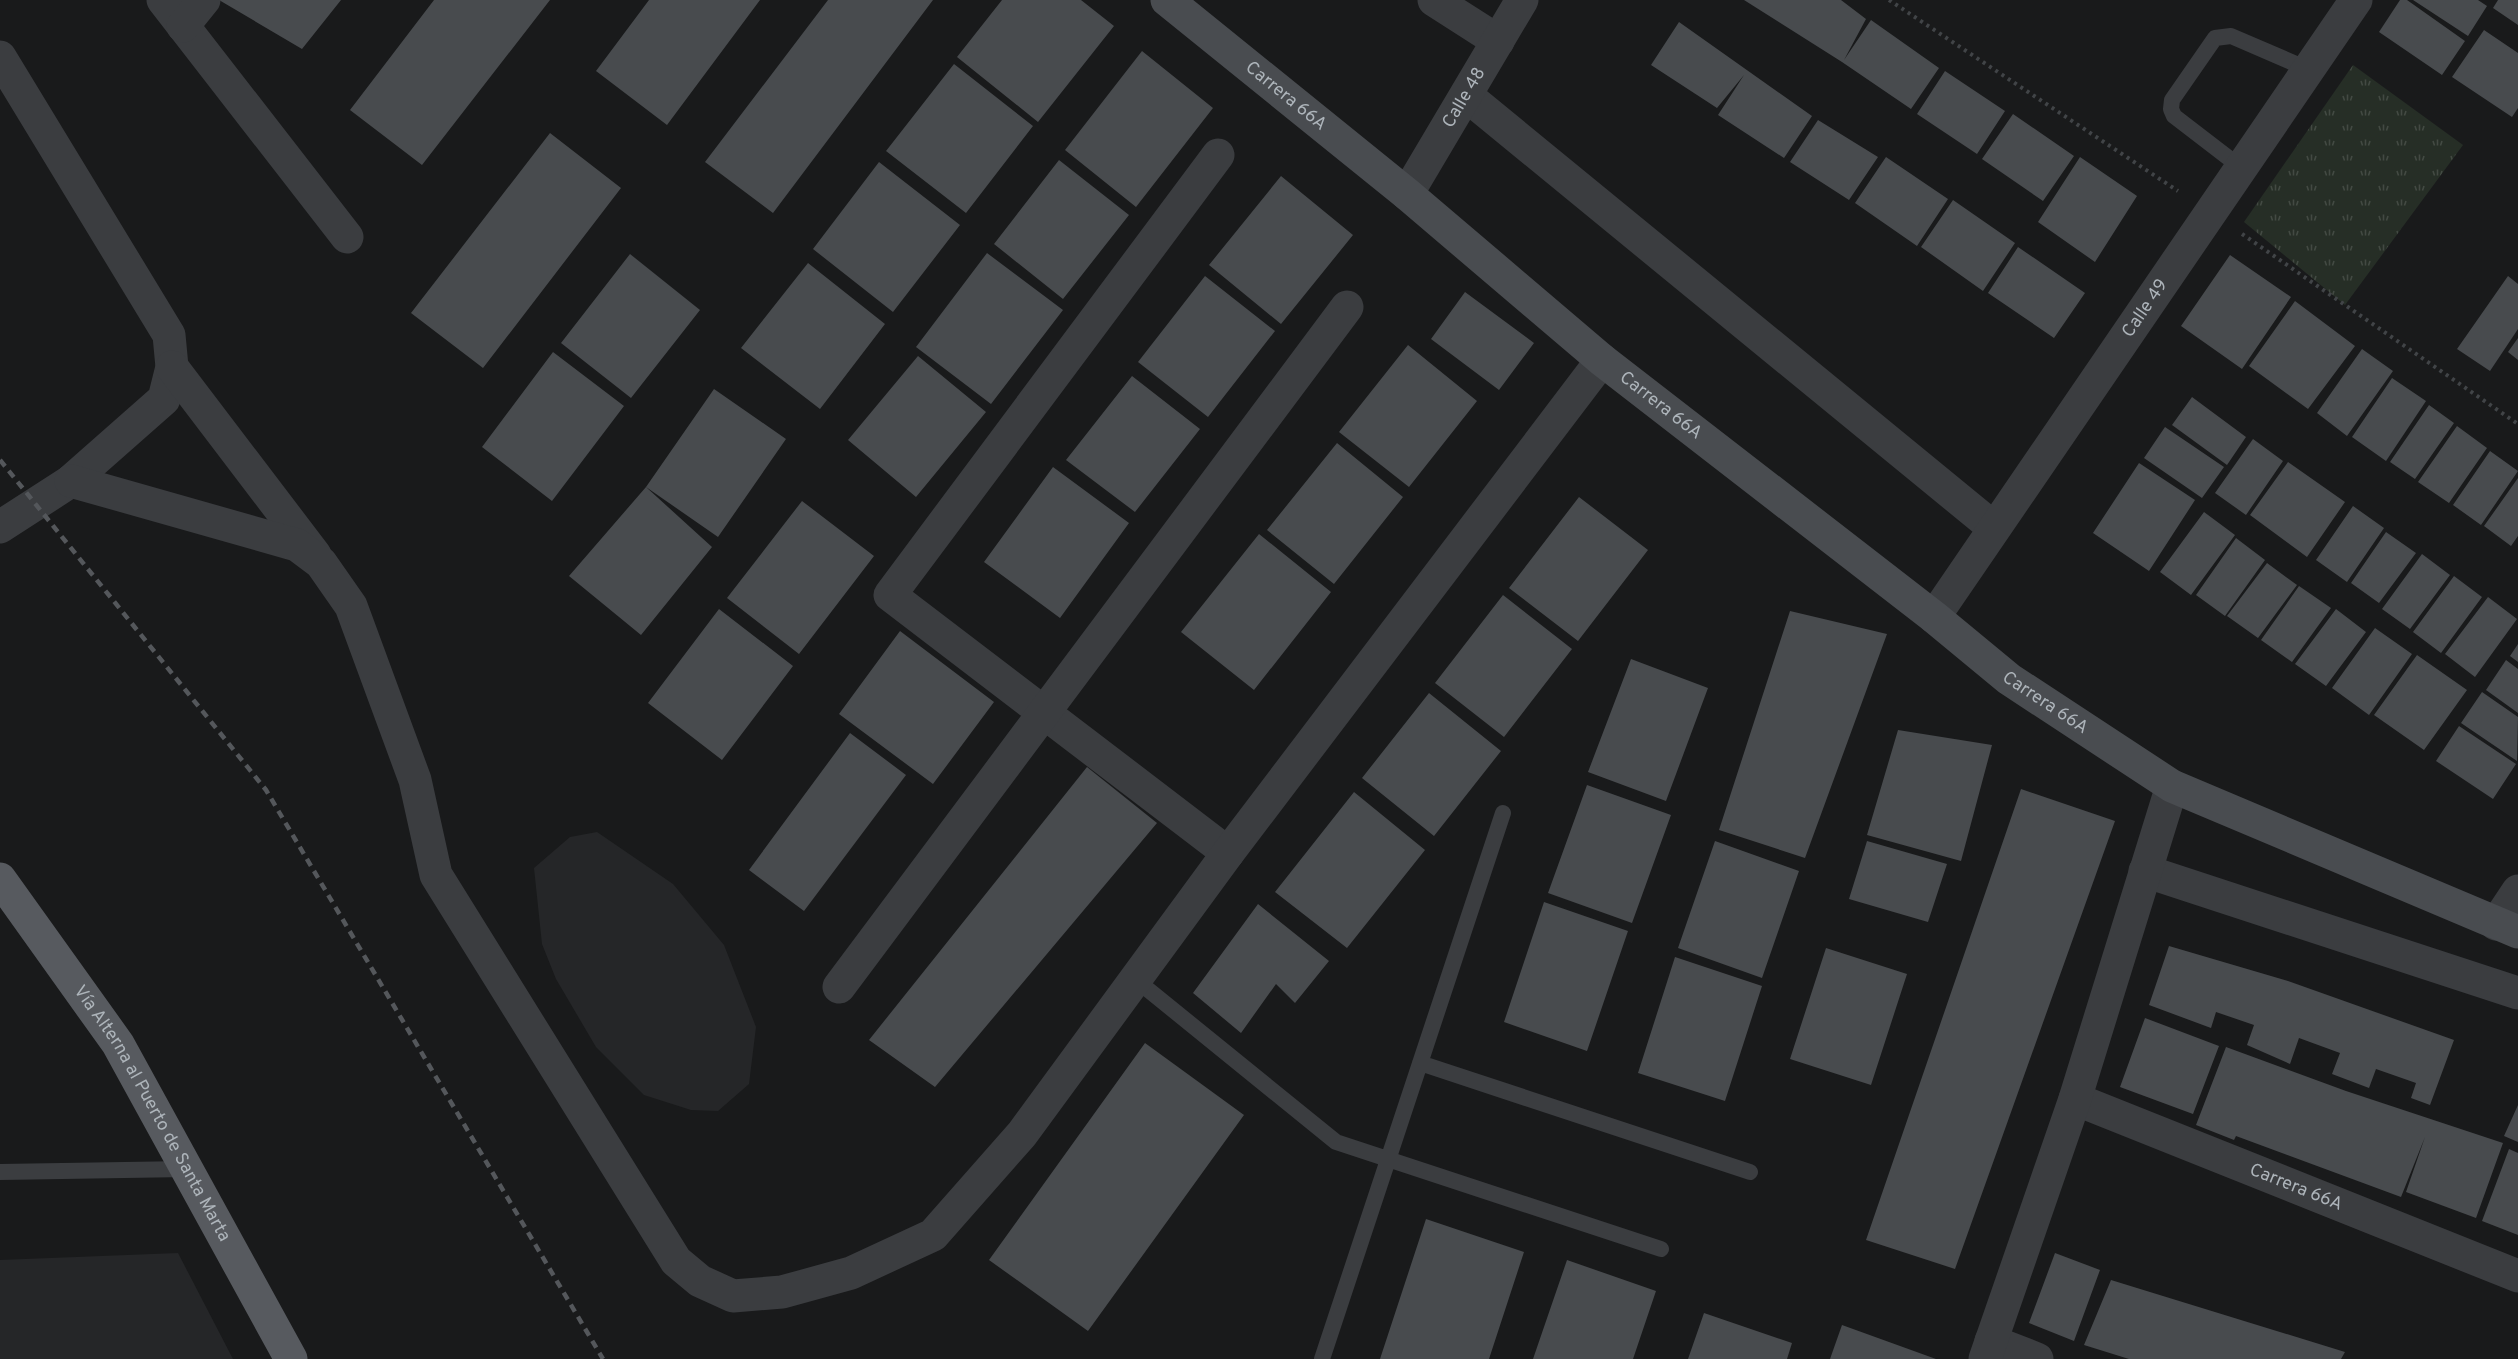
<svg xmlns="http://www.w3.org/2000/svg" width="2518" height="1359" font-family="Overpass,sans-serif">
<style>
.built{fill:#252628}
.park{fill:url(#park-tufts)}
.building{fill:#484b4e}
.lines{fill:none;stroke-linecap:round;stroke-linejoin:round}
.path{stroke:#414447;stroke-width:4;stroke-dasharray:3 4.5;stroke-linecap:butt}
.lane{stroke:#3b3d40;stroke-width:16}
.street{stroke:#3b3d40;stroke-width:33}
.secondary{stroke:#494c50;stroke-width:33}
.primary{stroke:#575a5f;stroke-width:33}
.rail{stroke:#54575b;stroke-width:4.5;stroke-dasharray:8 6;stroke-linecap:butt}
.labels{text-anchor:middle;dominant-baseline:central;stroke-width:4.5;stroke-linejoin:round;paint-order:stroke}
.street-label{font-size:18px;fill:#adb4ba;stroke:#141516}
</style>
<defs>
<pattern id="park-tufts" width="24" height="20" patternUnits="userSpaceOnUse" patternTransform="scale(1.5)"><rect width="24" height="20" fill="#262e26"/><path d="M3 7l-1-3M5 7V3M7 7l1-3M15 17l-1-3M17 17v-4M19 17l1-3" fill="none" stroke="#434a43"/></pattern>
</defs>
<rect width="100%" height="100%" fill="#191a1b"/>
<path class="built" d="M597 832 673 884 724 945 756 1027 749 1084 718 1111 691 1110 644 1095 596 1047 556 979 542 944 534 868 570 837Z
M178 1253 233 1359H0V1260Z"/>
<path class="park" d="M2353 65 2463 145 2345 305 2244 222Z"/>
<path class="building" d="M219 0H341L302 49Z
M434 0H550L422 165 350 110Z
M649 0H760L667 125 596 71Z
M828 0H933L773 213 705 162Z
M1002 0H1081L1114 26 1038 122 957 57Z
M1744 0H1841L1866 19 1844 60 1871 20 1939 68 1911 109 1842 62Z
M2400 0H2407L2465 41 2442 75 2379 32Z
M2413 0H2478L2487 6 2468 36Z
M2498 0H2518V25L2493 8Z
M1679 22 1812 116 1784 158 1718 115 1744 75 1717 108 1651 65Z
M2484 30 2518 53V108L2512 117 2452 77Z
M1142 51 1213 108 1136 207 1065 150Z
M954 64 1033 126 966 213 886 151Z
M1945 71 2005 111 1977 154 1917 114Z
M2013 114 2074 156 2043 201 1982 159Z
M1818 120 1878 157 1849 200 1790 162Z
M550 133 621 188 483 368 411 313Z
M1886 157 1948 199 1917 246 1855 203Z
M2080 157 2137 196 2095 262 2038 222Z
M1059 160 1129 215 1063 299 994 244Z
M879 162 960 225 893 312 813 249Z
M1281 176 1353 235 1281 324 1209 265Z
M1953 200 2015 243 1983 291 1921 247Z
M2018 247 2085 293 2054 338 1988 293Z
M987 253 1063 310 991 404 916 347Z
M630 254 700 310 631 398 561 343Z
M2230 255 2291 297 2242 369 2181 326Z
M808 263 885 324 820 409 741 348Z
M1205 276 1275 331 1208 417 1138 362Z
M2508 276 2518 284V329L2490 371 2457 349Z
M1465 292 1534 343 1499 390 1431 339Z
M2295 301 2355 346 2308 409 2249 366Z
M2518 338V360L2508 352Z
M1408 345 1477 401 1409 487 1339 432Z
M2362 349 2393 371 2347 436 2317 413Z
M553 352 624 406 552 501 482 447Z
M918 356 986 412 916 497 848 440Z
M1132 376 1200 429 1135 512 1066 460Z
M2392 378 2426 401 2386 461 2352 437Z
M714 389 786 439 718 537 646 487 712 547 641 635 569 576 646 487Z
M2192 397 2246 437 2227 465 2172 425Z
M2429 405 2454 423 2415 479 2390 462Z
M2457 426 2487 448 2449 503 2418 482Z
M2165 427 2224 467 2202 498 2144 458Z
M2253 439 2283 461 2246 515 2215 493Z
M1337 443 1403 497 1334 584 1267 530Z
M2490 451 2518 471 2481 525 2453 505Z
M2288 462 2345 502 2307 557 2250 515Z
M2139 463 2195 500 2149 571 2093 533Z
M1053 467 1129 523 1060 618 984 562Z
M2518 478V536L2511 546 2484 526Z
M1579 497 1648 550 1578 641 1509 588Z
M802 501 874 556 799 654 727 598Z
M2353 506 2384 528 2347 582 2316 560Z
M2204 512 2235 535 2191 595 2160 572Z
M2386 532 2416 553 2379 603 2351 583Z
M1259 534 1331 592 1254 690 1181 632Z
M2236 538 2265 560 2225 616 2196 595Z
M2422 554 2450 575 2410 629 2382 609Z
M2267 563 2297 585 2258 638 2227 616Z
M2454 576 2482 597 2441 653 2413 632Z
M2299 586 2331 608 2292 662 2261 640Z
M1503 595 1572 649 1504 737 1435 683Z
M2488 597 2517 619 2475 677 2445 654Z
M719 609 793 666 722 760 648 703Z
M2336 609 2366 632 2326 686 2295 664Z
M1790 611 1887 634 1805 858 1719 830Z
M2375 628 2412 654 2369 715 2332 688Z
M900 631 994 702 933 784 839 714Z
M2518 644V662L2510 656Z
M2417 655 2467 690 2424 750 2374 715Z
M1631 659 1708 688 1666 801 1588 772Z
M2506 660 2518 669V713L2486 690Z
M2482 692 2518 717 2517 761 2461 723Z
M1429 693 1501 751 1434 836 1362 778Z
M2459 726 2516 764 2493 799 2436 761Z
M1898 730 1992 745 1961 861 1867 835Z
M850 733 906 775 804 911 749 870Z
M1087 767 1157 823 935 1087 869 1040Z
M1587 785 1671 815 1632 923 1548 893Z
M2021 789 2115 821 1955 1269 1866 1240Z
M1354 792 1425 850 1347 948 1275 892Z
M1715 841 1799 871 1762 978 1678 948Z
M1867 841 1947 864 1928 922 1849 899Z
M1544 902 1628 931 1587 1051 1504 1022Z
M1258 904 1329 961 1295 1003 1276 984 1241 1033 1193 993Z
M2169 946 2288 981 2454 1040 2430 1105 2411 1098 2416 1083 2376 1069 2369 1088 2332 1074 2340 1053 2299 1038 2290 1064 2247 1045 2254 1025 2216 1012 2211 1028 2149 1005Z
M1826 948 1907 974 1871 1085 1790 1059Z
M1675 957 1762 986 1725 1101 1638 1073Z
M2145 1018 2219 1046 2193 1114 2120 1087Z
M1145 1043 1244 1115 1088 1331 989 1260Z
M2226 1047 2346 1091 2503 1143 2476 1218 2406 1192 2425 1137 2401 1197 2236 1136 2234 1140 2196 1125Z
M2518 1105V1142L2504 1136Z
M2509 1149 2518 1153V1235L2482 1221Z
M1426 1219 1524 1252 1489 1359H1380Z
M2055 1253 2100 1270 2074 1341 2029 1323Z
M1567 1260 1656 1291 1633 1359H1533Z
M2111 1280 2345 1352 2341 1359H2129L2084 1345Z
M1704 1313 1792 1343 1787 1359H1688Z
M1842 1325 1936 1359H1830Z"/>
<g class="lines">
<path class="path" d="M1889 0 2178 191
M2242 234 2518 424"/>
<path class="lane" d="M2243 169 2174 116 2171 109 2172 100 2215 38 2231 36 2310 70
M1135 979 1336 1142 1661 1249
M1420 1063 1750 1172
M0 1172 187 1169
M1322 1359 1503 813"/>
<g class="street">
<path d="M163 0 347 237"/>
<path d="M1434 0 1498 41"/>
<path d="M183 26 204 0"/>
<path d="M0 57 169 335 172 367 164 399 71 481 0 527"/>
<path d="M1467 96 1994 528"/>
<path d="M1218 155 890 595 1228 853"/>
<path id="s1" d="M1407 194 1522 0"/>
<path d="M172 367 315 555"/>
<path d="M71 481 297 545 321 563 351 606 415 780 436 875 676 1261 700 1281 733 1296 782 1292 851 1273 933 1235 1022 1134 1228 853 1602 360"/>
<path id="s2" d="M1934 617 2356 0"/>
<path d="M2145 871 2518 993"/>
<path d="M2496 924 2518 891"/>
<path d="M839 987 1347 307"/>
<path id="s3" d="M2075 1099 2518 1276"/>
<path d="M1991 1341 2037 1359"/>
<path d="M1985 1359 2075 1099 2172 786"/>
</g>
<path class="secondary" id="s4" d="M1167 0 1407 194 1602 360 1934 617 2009 679 2172 786 2518 932"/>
<path class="primary" id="s5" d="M0 879 118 1044 291 1359"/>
<path class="rail" d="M0 460 266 790 603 1359"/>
</g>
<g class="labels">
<g class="street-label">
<text stroke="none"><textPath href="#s4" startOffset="153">Carrera 66A</textPath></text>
<text stroke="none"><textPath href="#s1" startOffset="112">Calle 48</textPath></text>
<text stroke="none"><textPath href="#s2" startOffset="374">Calle 49</textPath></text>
<text stroke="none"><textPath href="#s4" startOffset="639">Carrera 66A</textPath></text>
<text stroke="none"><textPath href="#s4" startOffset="1125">Carrera 66A</textPath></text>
<text stroke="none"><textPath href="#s5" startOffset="280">Vía Alterna al Puerto de Santa Marta</textPath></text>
<text stroke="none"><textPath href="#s3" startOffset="238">Carrera 66A</textPath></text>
</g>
</g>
</svg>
